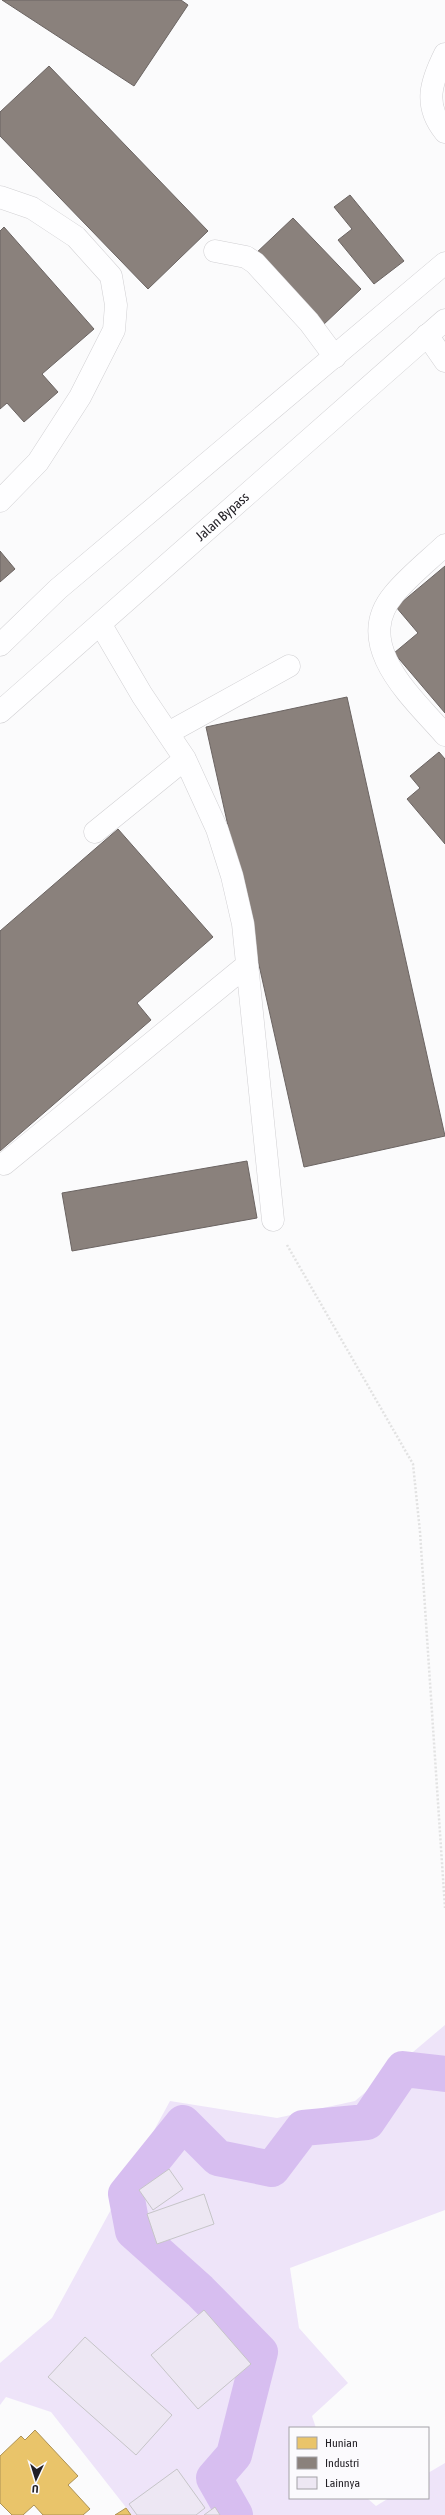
<svg xmlns="http://www.w3.org/2000/svg" width="445" height="2515" font-family="'Asap Condensed',sans-serif">
<style>
.green{fill:#eee4f9}
.homes{fill:#e9c46a;stroke:#ad9255}
.industry{fill:#8a817c;stroke:#6b6462}
.lines{fill:none;stroke-linecap:round;stroke-linejoin:round}
.canal{stroke:#d7bef0;stroke-width:36}
.building{fill:#ede7f3;stroke:#c6c5c8}
.minor-casing{stroke:#d1d0d3;stroke-width:23}
.highway-casing{stroke:#d1d0d3;stroke-width:23}
.path{stroke:#e2e2e2;stroke-width:2.5;stroke-dasharray:2 2;stroke-linecap:butt}
.minor{stroke:#fefeff;stroke-width:22}
.highway{stroke:#fefeff;stroke-width:22}
.labels{text-anchor:middle;dominant-baseline:central;stroke-width:4;stroke-linejoin:round;paint-order:stroke}
.street-label{font-size:14px;fill:#221f25;stroke:#fbfafd}
</style>
<rect width="100%" height="100%" fill="#fbfbfc"/>
<path class="green" d="M445 2025V2210L290 2268 299 2328 348 2383 312 2416 316 2428H290V2498H367L376 2506 389 2498H428V2473L445 2463V2515H132L51 2412 6 2397 0 2405V2363L52 2318 170 2101 277 2118 355 2101Z"/>
<path class="homes" d="M35 2430 78 2476 68 2485 90 2509 83 2515H43L34 2505 23 2515H12L0 2503V2456L21 2436 25 2440Z
M126 2508 131 2515H115Z"/>
<path class="industry" d="M2 0H181L188 5 134 86Z
M49 66 208 231 148 289 0 136V112Z
M350 195 404 261 374 284 338 240 352 229 334 207Z
M293 218 361 289 322 326 254 255Z
M4 227 94 329 42 374 58 392 24 422 7 403 0 409V231Z
M0 551 15 569 0 582Z
M445 566V713L394 653 418 633 396 607Z
M347 697 445 1136 304 1167 206 727Z
M439 752 445 759V844L407 799 420 788 410 776Z
M118 829 213 937 137 1003 151 1020 0 1151V931Z
M247 1161 257 1218 72 1251 62 1193Z"/>
<g class="lines">
<path class="canal" d="M235 2515 214 2478 234 2455 260 2352 200 2291 133 2231 126 2194 183 2123 218 2158 272 2169 303 2128 367 2122 403 2069 445 2074"/>
</g>
<path class="building" d="M169 2169 183 2189 153 2210 139 2190Z
M204 2194 214 2224 157 2244 147 2214Z
M204 2310 251 2364 198 2409 151 2355Z
M85 2337 172 2415 136 2455 48 2377Z
M177 2469 205 2508 196 2515H137L129 2504Z
M215 2507 220 2515H204Z"/>
<g class="lines">
<g class="minor-casing">
<path id="minor" d="M445 54C431 82 423 105 445 132
M0 197 32 208 76 237 111 276 116 305 114 330 80 397 38 462 0 501
M215 251 246 257 255 263 309 322 335 357
M427 335 445 361
M445 545C428 561 409 576 394 594 351 645 413 698 445 735
M101 625 142 695 185 759 217 829 232 876 243 924 273 1220
M168 733 289 666
M95 832 185 759
M4 1164 247 965"/>
</g>
<g class="highway-casing">
<g id="highway">
<path d="M0 645 58 589 445 263"/>
<path id="s1" d="M0 712 445 320"/>
</g>
</g>
<path class="path" d="M287 1245 413 1464 420 1532 445 1908"/>
<use href="#minor" class="minor"/>
<use href="#highway" class="highway"/>
</g>
<g class="labels">
<g class="street-label">
<text stroke="none"><textPath href="#s1" startOffset="296">Jalan Bypass</textPath></text>
</g>
</g>
<rect x="289" y="2427" width="140" height="72" fill="#fbfafd" stroke="#a4a2a7"/>
<rect x="297" y="2437" width="20" height="12" fill="#e9c46a" stroke="#a4a2a7"/>
<text x="325" y="2447" font-size="12" fill="#221f25">Hunian</text>
<rect x="297" y="2457" width="20" height="12" fill="#8a817c" stroke="#a4a2a7"/>
<text x="325" y="2467" font-size="12" fill="#221f25">Industri</text>
<rect x="297" y="2477" width="20" height="12" fill="#ede7f3" stroke="#a4a2a7"/>
<text x="325" y="2487" font-size="12" fill="#221f25">Lainnya</text>
<g transform="translate(36 2479) rotate(184)" stroke="#fbfafd" stroke-width="3" paint-order="stroke">
<path d="M0-3L7 15L0 10L-7 15Z" fill="#221f25"/>
<text y="-6" font-size="11" font-weight="bold" text-anchor="middle" fill="#221f25">U</text>
</g>
</svg>
